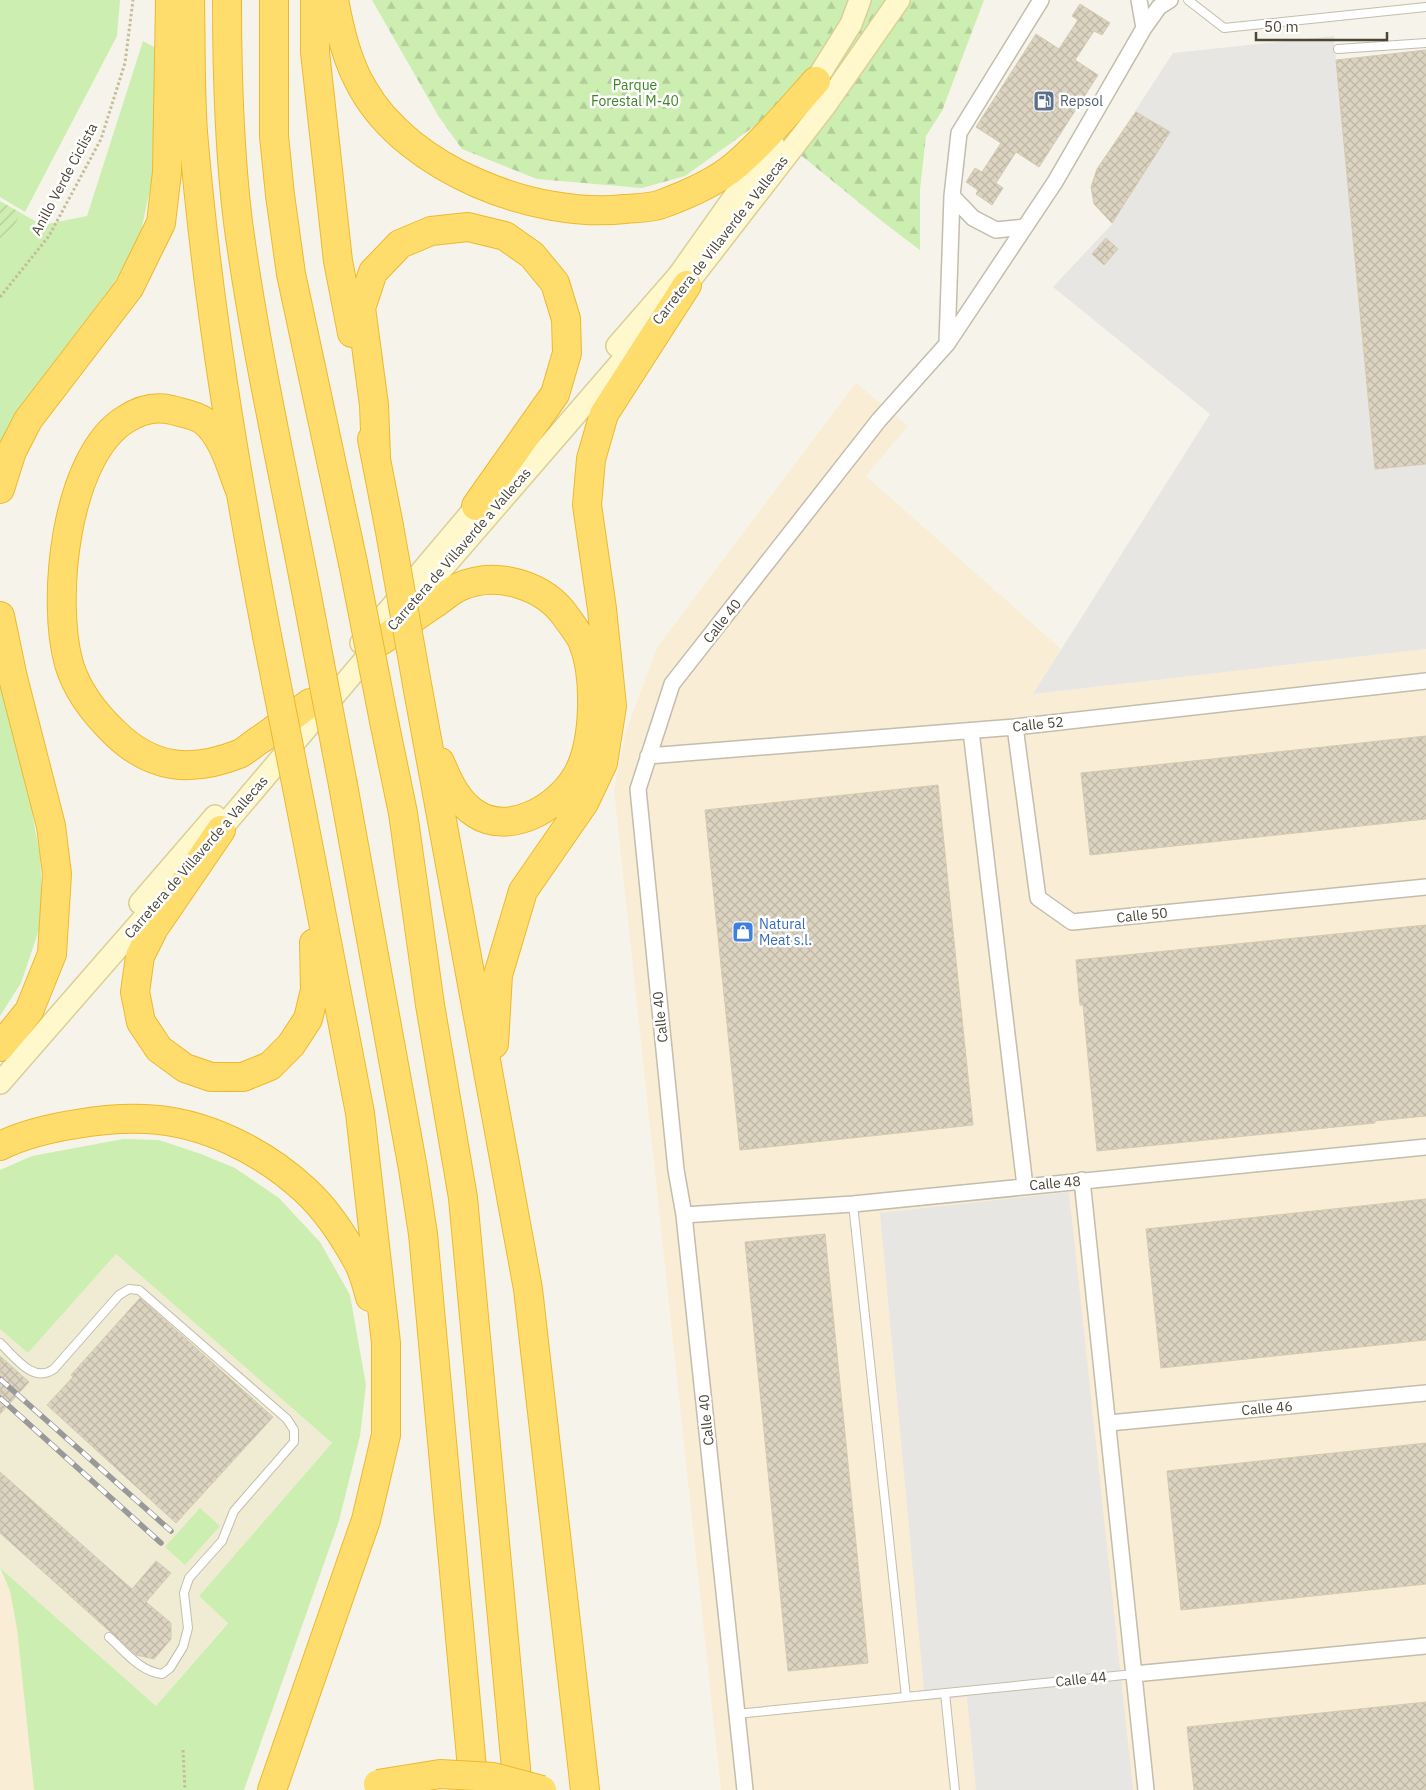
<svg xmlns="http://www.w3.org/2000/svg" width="1426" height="1790" font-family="'IBM Plex Sans',sans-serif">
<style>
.commercial{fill:#f9edd5}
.education{fill:#f0ebd3}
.forest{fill:url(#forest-firs)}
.park{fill:#cceeb0}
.garden{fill:url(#garden-furrows)}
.parking{fill:#e8e6e2}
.building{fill:url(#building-cross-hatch);stroke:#d5cab1}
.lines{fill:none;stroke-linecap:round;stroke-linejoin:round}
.service-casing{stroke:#c3bdac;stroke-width:10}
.minor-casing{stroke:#c3bdac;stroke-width:18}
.secondary-casing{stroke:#dacf96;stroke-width:24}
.motorway-casing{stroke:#ecb92f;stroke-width:30}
.path{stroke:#c6bb9b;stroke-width:3;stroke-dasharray:2.5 2.5;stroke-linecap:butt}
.service{stroke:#fff;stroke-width:8}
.minor{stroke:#fff;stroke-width:15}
.secondary{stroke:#fff8cc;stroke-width:21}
.motorway{stroke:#ffdd6d;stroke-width:28}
.rail-casing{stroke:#999;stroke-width:5.5}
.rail{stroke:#fff;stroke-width:4;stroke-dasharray:11;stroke-linecap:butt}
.motorway-bridge-casing{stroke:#ecb92f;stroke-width:30;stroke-linecap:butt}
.motorway-bridge{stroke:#ffdd6d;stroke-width:28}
.labels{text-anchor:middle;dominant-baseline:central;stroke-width:5;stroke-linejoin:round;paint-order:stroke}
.park-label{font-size:14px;fill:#3f8424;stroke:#fff}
.service-label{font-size:14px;fill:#4e5e75;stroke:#fff;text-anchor:start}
.street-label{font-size:14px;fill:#4b4637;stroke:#fff}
.shop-label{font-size:14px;fill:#366cbe;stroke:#fff;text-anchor:start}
</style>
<defs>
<pattern id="forest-firs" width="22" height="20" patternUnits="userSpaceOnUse" patternTransform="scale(1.25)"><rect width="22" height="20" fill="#cceeb0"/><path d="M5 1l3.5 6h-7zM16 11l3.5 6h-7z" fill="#b1cd98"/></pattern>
<pattern id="garden-furrows" width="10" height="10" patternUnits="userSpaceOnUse" patternTransform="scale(1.25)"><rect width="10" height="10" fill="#cceeb0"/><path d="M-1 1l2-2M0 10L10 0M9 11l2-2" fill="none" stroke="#b1cd98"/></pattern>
<pattern id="building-cross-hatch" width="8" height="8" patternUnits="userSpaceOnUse" patternTransform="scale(1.25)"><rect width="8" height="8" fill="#dcd4c1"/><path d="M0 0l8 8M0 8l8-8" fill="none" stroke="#beb7a6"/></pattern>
</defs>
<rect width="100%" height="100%" fill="#f6f4ea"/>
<path class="commercial" d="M856 383 908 426 866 476 1061 649 1034 694 1426 649V1790H721L614 790 626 731 658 646Z
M0 1572 10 1591 17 1629 34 1790H0Z"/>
<path class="education" d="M116 1254 332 1443 199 1596 228 1622 156 1706 0 1568V1329L28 1353Z"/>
<path class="forest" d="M372 0H984L942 111 926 136 920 189V250C865 210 815 164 759 123L685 176 642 188 537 179 462 149 439 117Z"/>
<path class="park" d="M0 0H120L117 36 25 212 0 197Z
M143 41 156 48 153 176 140 236 114 283 15 413 0 446V239L15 225 21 213 42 225 87 216Z
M0 680 30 801 40 856 43 918 21 983 0 1016Z
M123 1139 159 1140 201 1154 235 1168 279 1198 320 1242 350 1295 366 1385 360 1436 339 1521 244 1790H34L17 1629 10 1591 0 1568 156 1706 228 1623 199 1596 332 1443 116 1254 28 1353 0 1329V1170L32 1156Z
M200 1508 220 1526 185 1565 165 1547Z"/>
<path class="garden" d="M0 201 21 213 15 225 0 239Z"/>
<path class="parking" d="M1334 36 1336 60 1426 50V649L1033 694 1210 414 1053 287 1112 224 1094 204 1091 187 1097 169 1173 53Z
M1069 1192 1133 1790H976L967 1697 925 1701 880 1213Z"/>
<path class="building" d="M1080 4 1110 23 1102 35 1094 31 1075 60 1098 75 1039 167 1016 152 996 183 1003 188 992 205 976 194 978 190 966 182 975 168 982 172 1001 143 976 127 1036 34 1059 49 1078 20 1072 16Z
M1426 50V464L1375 469 1336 60Z
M1136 112 1170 132 1112 223 1094 204 1091 187 1097 169Z
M1106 238 1118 249 1104 265 1092 254Z
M1426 736V819L1090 855 1081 773Z
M938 785 973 1125 740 1150 705 810Z
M1426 925V1116L1375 1121V1123L1097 1151 1083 1005H1080L1076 960Z
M1426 1199V1340L1161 1368 1146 1229Z
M825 1234 868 1663 788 1671 745 1242Z
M140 1298 273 1417 176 1523 47 1405 73 1377 71 1375Z
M0 1356 29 1382 0 1414Z
M1426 1443V1584L1181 1610 1167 1471Z
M0 1472 132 1589 156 1561 171 1573 146 1602 171 1623V1639L154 1659 136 1655 0 1533Z
M1426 1702V1790H1194L1187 1727Z"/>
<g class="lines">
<g class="service-casing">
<path id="service" d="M1188 0 1224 28 1426 7
M1338 49 1426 43
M853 1204 906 1697
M0 1343C15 1357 33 1384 54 1369L119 1295 129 1289 139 1290 287 1419 294 1430V1442L234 1511 222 1541 189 1578 184 1593 188 1628 183 1647 170 1668 162 1674C139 1671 125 1651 109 1637
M945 1693 955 1790
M736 1714 1134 1674"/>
</g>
<g class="minor-casing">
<path id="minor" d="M1144 28 1159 7 1170 0
M952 196 973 218 996 230 1025 227
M947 344 952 196 959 133 1041 0
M1015 727 1038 898 1072 922 1426 887
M971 731 1025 1186
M648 756 1015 727 1426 681
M1082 1180 1146 1790
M684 1215 853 1204 1426 1147
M1109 1423 1426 1393
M1134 1674 1426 1646
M745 1790 684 1215 676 1170 638 789 672 684 879 420 947 344 1055 182 1144 28 1139 0"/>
</g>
<g class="secondary-casing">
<path id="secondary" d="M808 93 851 24 860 0
M677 297 825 106 899 0
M617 346 678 276 773 142
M398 620 641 339
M361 643 486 495
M210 842 378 644
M140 903 215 816
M0 1083 164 895"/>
</g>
<g class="motorway-casing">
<path id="motorway" d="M190 0C191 44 190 88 193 132 207 301 235 469 267 636
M227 0C227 74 229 149 238 222 255 349 284 475 308 601
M274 0V136L280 195 291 274 353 563
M315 0V52L338 261 352 333
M334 0C340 31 347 62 363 89 409 170 535 219 625 209 636 208 649 208 659 205 684 196 715 183 736 165 765 140 791 109 816 81
M372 439 389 526
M376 457 374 405 361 308 373 272 400 244 431 231 468 227 505 236 532 255 555 283 566 319 567 353 555 394 476 506
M239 488C231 467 223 436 204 421 196 415 182 413 172 410 156 406 140 410 126 419 65 456 51 601 69 664 77 691 95 714 115 733 152 769 191 773 239 754 247 750 254 743 261 739 278 727 294 715 310 703
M0 489 12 451 28 420 129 288 161 223 167 172 170 0
M0 616 13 678 51 826 57 874 52 954 29 1011 0 1047
M381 641C398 629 416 616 434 604 442 599 450 591 459 587 496 570 545 585 567 618 572 625 578 633 582 640 597 676 596 748 574 780 555 809 509 835 476 814 457 802 448 781 440 762
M418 690 528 1289 585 1790
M385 726 403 813 430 1005 463 1198 518 1790
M343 785 413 1169 423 1234 474 1790
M221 830 154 928 140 956 135 992 141 1022 159 1049 185 1068 211 1077H243L270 1066 291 1045 308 1019 315 990 314 943
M494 1044 498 975 523 891 584 803 603 763 612 706 602 609 587 505 591 459 604 414 687 285
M0 1146C24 1134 51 1128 77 1124 100 1120 122 1118 145 1119 203 1121 263 1151 305 1190 327 1210 345 1238 359 1264 364 1274 367 1286 370 1297
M272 1790 366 1520 386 1435V1343L360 1113 303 818"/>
</g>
<path class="path" d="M0 297 49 236 101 139 125 63 133 0
M183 1750 185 1790"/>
<use href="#service" class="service"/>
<use href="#minor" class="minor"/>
<use href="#secondary" class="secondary"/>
<use href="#motorway" class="motorway"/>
<g class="rail-casing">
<path id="rail" d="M0 1379 171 1531
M0 1398 161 1543"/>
</g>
<use href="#rail" class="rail"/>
<g class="motorway-bridge-casing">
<path id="motorway-bridge" d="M389 526 418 690
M353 563 385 726
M308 601 343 785
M267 636 303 818
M378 1784 440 1774 493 1777 542 1790"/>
</g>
<use href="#motorway-bridge" class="motorway-bridge"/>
</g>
<defs>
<g id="fuel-square" transform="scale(1.125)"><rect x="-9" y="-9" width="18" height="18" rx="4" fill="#5c6f8a" stroke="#fff"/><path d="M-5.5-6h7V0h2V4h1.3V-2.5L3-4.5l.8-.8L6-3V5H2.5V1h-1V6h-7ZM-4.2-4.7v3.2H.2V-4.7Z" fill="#fff"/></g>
<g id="shop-square" transform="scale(1.125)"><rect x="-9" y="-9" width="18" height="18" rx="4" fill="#3f7fe0" stroke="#fff"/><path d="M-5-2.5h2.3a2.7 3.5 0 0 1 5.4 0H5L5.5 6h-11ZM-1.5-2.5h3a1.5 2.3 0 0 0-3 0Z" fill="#fff"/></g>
</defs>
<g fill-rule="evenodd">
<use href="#fuel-square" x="1044" y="101"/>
<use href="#shop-square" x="743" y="932"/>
</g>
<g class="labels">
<g class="park-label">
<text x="635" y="85">Parque<tspan x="635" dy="16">Forestal M-40</tspan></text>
</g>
<g class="service-label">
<text x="1060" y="101">Repsol</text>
</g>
<g class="street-label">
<text transform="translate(64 179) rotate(-62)">Anillo Verde Ciclista</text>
<text transform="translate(720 240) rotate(-52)">Carretera de Villaverde a Vallecas</text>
<text transform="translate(459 549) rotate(-49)">Carretera de Villaverde a Vallecas</text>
<text transform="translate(722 621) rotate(-52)">Calle 40</text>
<text transform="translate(1038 724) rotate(-6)">Calle 52</text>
<text transform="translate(196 857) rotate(-49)">Carretera de Villaverde a Vallecas</text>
<text transform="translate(1142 915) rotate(-6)">Calle 50</text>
<text transform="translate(660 1017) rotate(-96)">Calle 40</text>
<text transform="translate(1055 1183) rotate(-5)">Calle 48</text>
<text transform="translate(1267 1408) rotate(-5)">Calle 46</text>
<text transform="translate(706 1420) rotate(-96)">Calle 40</text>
<text transform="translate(1081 1679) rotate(-6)">Calle 44</text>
</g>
<g class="shop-label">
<text x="759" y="924">Natural<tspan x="759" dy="16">Meat s.l.</tspan></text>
</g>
</g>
<path d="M1256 32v8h131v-8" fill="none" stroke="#4b4637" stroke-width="2.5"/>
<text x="1264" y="32" font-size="15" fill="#4b4637" stroke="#ffffff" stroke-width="4" paint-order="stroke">50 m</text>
</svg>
